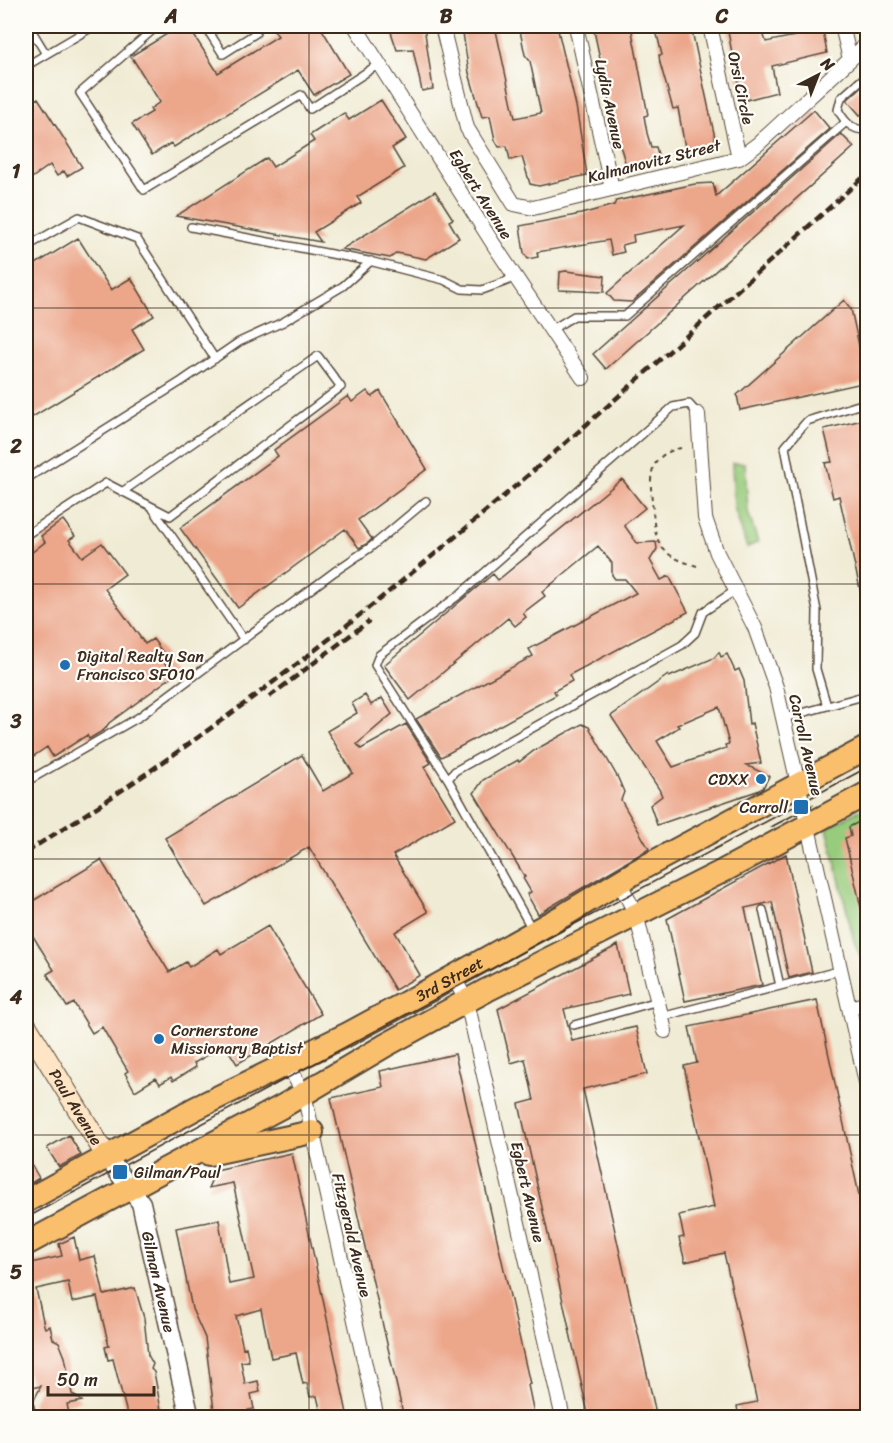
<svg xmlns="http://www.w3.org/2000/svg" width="893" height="1443" font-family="Sriracha,sans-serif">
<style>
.green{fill:#98cc7d;stroke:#6a7b4e;stroke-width:1.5}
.building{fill:#eca68a;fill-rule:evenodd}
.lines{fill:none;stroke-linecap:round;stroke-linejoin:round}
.service-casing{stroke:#564739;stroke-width:10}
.minor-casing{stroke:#564739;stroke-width:16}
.tertiary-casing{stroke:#564739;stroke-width:21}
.secondary-casing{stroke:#564739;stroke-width:22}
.primary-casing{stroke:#564739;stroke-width:26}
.path{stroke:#564739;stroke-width:2;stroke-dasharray:4.5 4.5;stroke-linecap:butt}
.service{stroke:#fff;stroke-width:7}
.minor{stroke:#fff;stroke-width:14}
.tertiary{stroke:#fff;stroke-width:18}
.secondary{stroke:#fde5c5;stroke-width:20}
.primary{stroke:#f9bf6d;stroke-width:22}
.tram{stroke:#3b2a1e;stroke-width:1.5}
.rail{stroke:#3b2a1e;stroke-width:4.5;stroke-dasharray:9 4.5;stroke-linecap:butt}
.grid{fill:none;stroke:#3b2a1e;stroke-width:1.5;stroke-opacity:0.55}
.poi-dot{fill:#1f6fb2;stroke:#fdfcf7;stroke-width:2}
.labels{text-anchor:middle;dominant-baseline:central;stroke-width:4.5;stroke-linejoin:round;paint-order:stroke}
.street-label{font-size:16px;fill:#3b2a1e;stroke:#fdfcf7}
.poi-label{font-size:16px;fill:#3b2a1e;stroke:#fdfcf7;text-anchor:start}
.neatline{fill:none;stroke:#3b2a1e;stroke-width:2}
.grid-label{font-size:20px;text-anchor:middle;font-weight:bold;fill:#3b2a1e}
</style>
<rect width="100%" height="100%" fill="#fdfcf7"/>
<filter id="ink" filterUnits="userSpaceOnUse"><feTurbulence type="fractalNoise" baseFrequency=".0167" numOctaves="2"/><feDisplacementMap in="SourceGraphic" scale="12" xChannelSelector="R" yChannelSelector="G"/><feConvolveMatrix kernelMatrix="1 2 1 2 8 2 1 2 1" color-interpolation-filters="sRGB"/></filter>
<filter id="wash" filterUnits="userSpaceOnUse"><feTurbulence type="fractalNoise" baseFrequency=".008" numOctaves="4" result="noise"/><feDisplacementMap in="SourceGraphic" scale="24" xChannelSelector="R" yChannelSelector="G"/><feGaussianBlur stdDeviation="1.35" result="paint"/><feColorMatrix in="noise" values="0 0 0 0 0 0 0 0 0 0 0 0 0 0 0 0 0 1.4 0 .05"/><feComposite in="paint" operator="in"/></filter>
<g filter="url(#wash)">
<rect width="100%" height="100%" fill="#f0ebd4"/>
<path class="green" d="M732 463H745L748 512 758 542 747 548 734 507Z
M867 806V973L854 941 827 828Z"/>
<g id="blocks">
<path class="building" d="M180 26H188L218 73 278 36 271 26H320L349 74 314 95 298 70 174 147 171 143 152 155 132 124 152 112 150 109 160 102 131 56Z
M389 26H424L433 89 422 91 413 49 397 50Z
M462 26H495L515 118 541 113 530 61 525 55 519 26H557L576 106 587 175 539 186 530 184 522 157 510 160 507 146 499 147 495 140 490 116 482 117 469 73Z
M593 26H631L648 115 644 116 647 133 651 147H656L659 158 654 160 626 165 615 129Z
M655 26H691L715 138 713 147 686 153 678 108 673 109 660 63 659 55H662Z
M727 26H761L766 42 795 36 793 26H822L827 53 772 66 777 92 746 100 736 75Z
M867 82V112L860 115 847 100Z
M38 98 82 167 67 176 64 171 57 176 50 165 26 182V105Z
M381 100 406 139 392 148 404 168 357 197 361 203 314 232 321 242 176 216 267 158 273 167 314 141 310 135 344 113 349 120Z
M814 110 830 129 632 302 614 301 607 293 684 225 633 235 634 242 622 245 624 252 612 255 609 240 537 252 538 257 528 259 524 253 520 226 581 214 614 205 616 201 695 184 713 183 716 196Z
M841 134 854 147 606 369 593 354Z
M435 191 453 219 449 221 459 238 426 259 397 253 390 258 342 249Z
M78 238 111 290 131 278 154 316 132 329 144 349 26 421V270Z
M566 271 605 276 604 292 559 290 560 272Z
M844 300 851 309 867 382 740 410 737 395Z
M367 391 372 397 380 391 427 469 358 520 372 539 368 543 359 548 345 529 238 608 180 528 278 456 274 450 348 396 352 402Z
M867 419V601L863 602 839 496 833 498 825 463 832 462 824 429Z
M622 479 645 508 624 525 637 543 656 542 657 549 650 560 661 580 669 576 688 612 569 675 572 681 554 691 556 695 441 757 416 719 533 656 529 649 636 593 625 579H615L612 575V563L598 546 542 592 545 596 523 613 526 617 515 626 508 618 410 700 384 665 493 574 498 580Z
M63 520 75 536 69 540 82 557 102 543 125 574 105 589 145 644 153 639 166 657 162 659 174 675 109 723 104 730 89 739 87 735 53 757 47 747 26 761V557L45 542 41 536Z
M719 652 721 657 727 654 735 671 739 669 744 681 749 724 752 723 761 763 746 765 769 776 763 788 757 791 657 825 650 805 662 796 659 789 611 716 668 675 669 677 714 658ZM719 707 729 744 725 745 726 748 673 767 657 741 679 727 677 725Z
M365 695 371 705 382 698 392 714 357 744 361 749 406 724 431 763 424 767 455 818 393 855 428 912 395 932 420 975 395 990 309 847 206 906 165 838 302 755 323 791 353 773 327 731 357 713 352 703Z
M582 724 589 727 618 778 624 792 621 800 649 849 538 914 527 894 531 892 523 878 525 877 474 793 483 780 518 760 519 762 535 750Z
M867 818V915L863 916 845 838 851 836 849 827Z
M786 854 812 972 789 978 772 902 745 908 762 985 685 1001 667 919Z
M101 860 169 972 186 962 189 967 218 949 221 954 268 926 321 1014 237 1064 225 1045 194 1063 196 1067 173 1081 171 1077 160 1084 156 1078 135 1091 125 1073 128 1071 102 1027 92 1033 74 1003 67 1007 47 974 54 970 33 936 26 940V905Z
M618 945 629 994 564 1009 572 1041 636 1027 647 1074 583 1089 657 1418H589L519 1104 534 1100 525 1059 511 1063 498 1009Z
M817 1000 867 1232V1418H739L737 1406 757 1402 724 1253 685 1262 679 1238 684 1237 679 1215 714 1207 684 1066 697 1063 689 1027Z
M455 1054 530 1384 528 1385 535 1418H404L331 1098 383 1087 380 1071Z
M69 1135 81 1155 59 1167 47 1148Z
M292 1153 348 1418H322L317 1396 310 1397 307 1383 303 1384 296 1353 271 1358 261 1309 236 1316 243 1348 246 1347 249 1361 241 1362 245 1384 258 1381 260 1392 251 1394 254 1409 248 1410 249 1418H215L205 1338 192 1309 176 1228 219 1220 229 1284 254 1279 233 1183 208 1188 216 1170Z
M26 1155 39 1178 26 1186Z
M74 1237 79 1260 95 1256 104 1295 135 1288 144 1318 148 1355 153 1364 151 1369 154 1372 162 1415 128 1418 113 1359 108 1360 105 1347 109 1346 97 1297 72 1302 68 1282 36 1289 44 1325 45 1328 50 1326 53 1339 59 1342 65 1357 72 1394 82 1401 67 1404 70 1418H37L33 1402 41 1386 31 1388 26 1364V1264L62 1256 59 1244Z"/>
</g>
</g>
<g filter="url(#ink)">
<use href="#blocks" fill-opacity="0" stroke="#564739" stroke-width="1.5"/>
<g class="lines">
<g class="service-casing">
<path id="service" d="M29 26 46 54
M205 26 223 54 256 33 251 26
M155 28 80 93 144 190 301 95 310 109 379 64
M26 66 94 26
M868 74 841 98 838 110C845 122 852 131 868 130
M191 227 373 262 444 280 462 289 482 290 507 281 514 275
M26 247 79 217 137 239 215 359
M551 330 574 316H625L845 123
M26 479 182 381 239 342 283 322 343 286 371 261
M153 509 244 640
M26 535 106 483 170 516 341 387 318 356 122 492
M827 706 816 669 817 611 785 447 807 421 868 402
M784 718 860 697
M448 779 375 665 379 655 459 595 673 407 689 404 698 414
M26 782 139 717 334 572 371 547 426 501
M763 910 780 986 842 970
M532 929 448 779 455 771 682 645 695 633 703 612 736 590
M661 1017 780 986
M574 1025 658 1001"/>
</g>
<g class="minor-casing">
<path id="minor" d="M355 26 494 245 583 378
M442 26 467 128 514 204 533 208 739 158 758 144 868 43
M576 26 612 189
M710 26 739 158
M842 26 850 59
M698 414 705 518 717 553 755 628 776 687 868 1091
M619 882 636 914 665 1031
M453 976 467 1002 563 1418
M850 1008 868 1003
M287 1063 304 1094 377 1418"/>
</g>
<g class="tertiary-casing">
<g id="tertiary">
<path id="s1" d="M107 1157 141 1203 190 1418"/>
</g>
</g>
<g class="secondary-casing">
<g id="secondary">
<path id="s2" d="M26 1025 107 1157"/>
</g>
</g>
<g class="primary-casing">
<g id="primary">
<path d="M209 1154 312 1132"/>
<path id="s3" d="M26 1201 196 1108 348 1034 435 987 566 914 639 870 868 747"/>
<path d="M26 1244 283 1106 386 1045 487 990 723 871 868 793"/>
</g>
</g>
<path class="path" d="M681 448C645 456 650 480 653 510 654 522 654 535 661 546 669 558 684 562 697 566
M859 820 868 816"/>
<use href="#service" class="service"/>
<use href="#minor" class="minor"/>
<use href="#tertiary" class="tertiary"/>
<use href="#secondary" class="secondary"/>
<use href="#primary" class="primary"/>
<path class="tram" d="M771 827 813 805
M26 1218 868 767"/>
<path class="rail" d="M269 697 369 621
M26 852C334 662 599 414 868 173"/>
</g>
</g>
<path class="grid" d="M309 26V1418M584 26V1418M26 308H868M26 584H868M26 859H868M26 1135H868"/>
<g class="poi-dot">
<circle cx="65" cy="665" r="6"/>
<circle cx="761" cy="779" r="6"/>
<rect x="793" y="799" width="16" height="16" rx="3"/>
<circle cx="159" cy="1039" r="6"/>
<rect x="112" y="1164" width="16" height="16" rx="3"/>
</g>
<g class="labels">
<g class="street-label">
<text transform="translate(741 88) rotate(78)">Orsi Circle</text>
<text transform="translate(610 104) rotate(78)">Lydia Avenue</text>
<text transform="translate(654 161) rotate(-14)">Kalmanovitz Street</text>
<text transform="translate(481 194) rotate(58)">Egbert Avenue</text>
<text transform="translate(806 745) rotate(77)">Carroll Avenue</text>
<text stroke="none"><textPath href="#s3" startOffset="478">3rd Street</textPath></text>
<text stroke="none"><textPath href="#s2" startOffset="96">Paul Avenue</textPath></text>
<text transform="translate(528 1192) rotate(77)">Egbert Avenue</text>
<text transform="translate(352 1235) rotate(77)">Fitzgerald Avenue</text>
<text stroke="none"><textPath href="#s1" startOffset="138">Gilman Avenue</textPath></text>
</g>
<g class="poi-label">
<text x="77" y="656">Digital Realty San<tspan x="77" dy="18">Francisco SFO10</tspan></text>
<text x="749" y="779" text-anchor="end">CDXX</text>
<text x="788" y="807" text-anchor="end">Carroll</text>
<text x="171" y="1030">Cornerstone<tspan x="171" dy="18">Missionary Baptist</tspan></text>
<text x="134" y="1172">Gilman/Paul</text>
</g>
</g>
<rect width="893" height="1443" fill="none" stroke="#fdfcf7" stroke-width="66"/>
<g transform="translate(818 75) rotate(42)" stroke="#fdfcf7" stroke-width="4.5" paint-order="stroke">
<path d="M0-4.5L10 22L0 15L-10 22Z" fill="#3b2a1e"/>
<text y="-9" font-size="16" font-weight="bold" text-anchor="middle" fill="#3b2a1e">N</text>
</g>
<path d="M48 1386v9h106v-9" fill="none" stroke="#3b2a1e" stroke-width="3"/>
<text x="57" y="1386" font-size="18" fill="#3b2a1e" stroke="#fdfcf7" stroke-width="4.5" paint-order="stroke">50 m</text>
<rect x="33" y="33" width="827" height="1377" class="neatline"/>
<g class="grid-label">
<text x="171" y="23">A</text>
<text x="446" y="23">B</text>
<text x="722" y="23">C</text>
<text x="16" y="178">1</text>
<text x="16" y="453">2</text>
<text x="16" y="728">3</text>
<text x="16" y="1004">4</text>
<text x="16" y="1279">5</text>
</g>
</svg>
